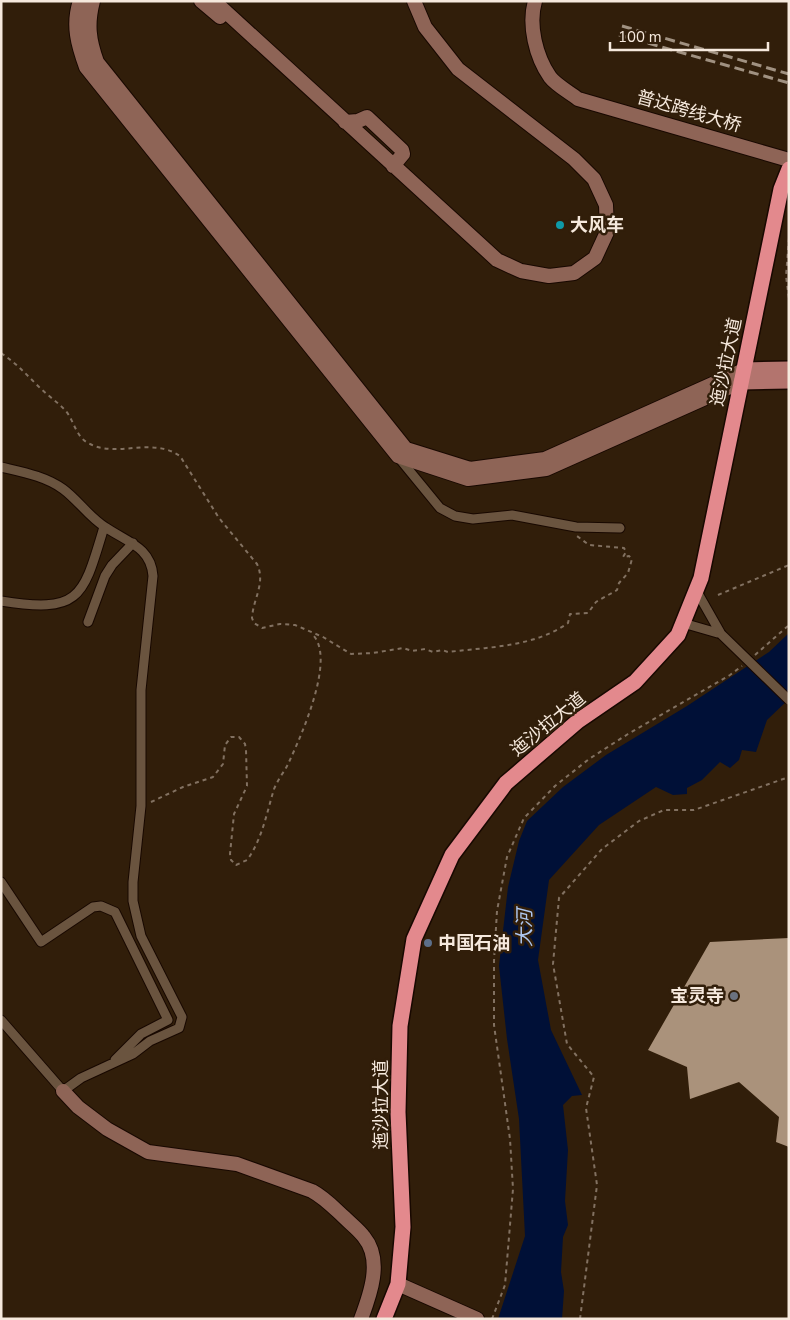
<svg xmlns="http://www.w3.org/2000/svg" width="790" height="1320" font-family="'Nunito Sans','Noto Sans SC',sans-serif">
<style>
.water{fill:#001037}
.building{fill:#aa927b}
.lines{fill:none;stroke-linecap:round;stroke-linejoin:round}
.street-casing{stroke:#180800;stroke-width:11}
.secondary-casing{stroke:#180800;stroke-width:16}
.primary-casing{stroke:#180800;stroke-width:18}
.highway-casing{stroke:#180800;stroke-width:18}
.path{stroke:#827161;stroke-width:2;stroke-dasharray:4 4;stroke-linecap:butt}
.street{stroke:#6a543f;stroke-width:9}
.secondary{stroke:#8e6456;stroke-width:14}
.primary{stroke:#b3746e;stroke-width:15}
.highway{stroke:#e3898d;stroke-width:15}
.rail{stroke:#a09181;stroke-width:3;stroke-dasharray:10 5;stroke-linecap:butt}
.street-bridge-casing{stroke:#180800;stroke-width:11;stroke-linecap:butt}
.street-bridge{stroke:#6a543f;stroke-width:9}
.culture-dot{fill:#0f9aa8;stroke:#311e0a;stroke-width:2}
.service-dot{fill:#5c6f8a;stroke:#311e0a;stroke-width:2}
.worship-dot{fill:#6b7280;stroke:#311e0a;stroke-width:2}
.labels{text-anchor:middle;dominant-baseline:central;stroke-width:5;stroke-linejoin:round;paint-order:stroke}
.street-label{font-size:18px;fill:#f6e9dd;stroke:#311e0a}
.poi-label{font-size:18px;font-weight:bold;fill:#f6e9dd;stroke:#311e0a;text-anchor:start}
.water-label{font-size:19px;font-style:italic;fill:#aec7f1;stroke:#311e0a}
</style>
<rect width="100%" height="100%" fill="#311e0a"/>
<path class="water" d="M789 633V699L767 720 756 752 742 750 739 760 730 768 720 762 702 780 687 788V794L673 795 656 787 599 825 549 880 538 960 551 1030 582 1095 572 1096 563 1105 568 1150 565 1201 568 1225 563 1237 561 1272 564 1291 562 1319H498L525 1236 519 1119 507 1039 499 966 508 887 519 841 527 821 563 787 606 755 687 706 769 652Z"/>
<path class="building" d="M789 938V1147L776 1142 779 1117 739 1082 690 1099 687 1067 648 1050 710 942Z"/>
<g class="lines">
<g class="street-casing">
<path id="street" d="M399 458 440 508 455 516 473 519 512 515 576 527 620 528
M1 467C22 472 45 476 63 489 78 500 89 517 105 527 127 542 151 547 153 576L141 690V806L133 882V901L141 936 182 1017 179 1028 150 1041 133 1054 81 1078 63 1091 1 1020
M696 590 721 634
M1 601C81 614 83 597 104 527
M88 622 105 576 112 565 133 543
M683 623 721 634
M1 882 41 942 93 907 101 906 115 912 168 1020 141 1034 115 1060"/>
</g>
<g class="secondary-casing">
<path id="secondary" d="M80 1C72 25 78 45 86 67L398 456 468 479 546 469 741 382
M93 1C87 24 89 40 97 62L406 449 470 469 545 459 744 370
M201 1 220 17
M214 1 497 260 521 271 549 276 574 273 595 258 607 232 606 205 594 179 574 159 458 69 425 27 414 1
M535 1C528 25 536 57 550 77 556 85 569 92 578 99L789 160
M345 122 358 121 367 117 402 150 403 154 393 166
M63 1091 78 1107 107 1129 148 1152 237 1164 312 1191C325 1198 334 1208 345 1218 351 1224 359 1230 364 1237 383 1260 370 1295 361 1319
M398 1284 477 1319"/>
</g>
<g class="primary-casing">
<path id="primary" d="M744 370 789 369
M741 382 789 381"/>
</g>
<g class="highway-casing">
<path id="highway" d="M384 1319 398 1284 403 1227 398 1112 400 1026 414 939 452 855 506 783 578 721 635 682 678 635 701 578 781 189 789 169"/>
</g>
<path class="path" d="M789 238 786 276 789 299
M1 353C16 363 26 374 38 386 46 394 56 401 64 409 74 419 75 436 88 443 116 459 151 436 180 456L219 518 257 564C266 583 253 599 252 618L254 623 262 628 280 624 295 625 323 637 351 654 373 653 403 648 412 651 425 649 433 652 442 650 448 652C489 647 534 647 568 623L570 614 588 613 596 602 617 590 619 583 628 573 632 559 629 556 623 557 626 552 624 548 589 545 577 536
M718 595 789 565
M755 655 789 625
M151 802 183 787 213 777 223 764 225 745 231 737H239L245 744 246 750 247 786 234 814 230 854 231 860 236 865 247 860C262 840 267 812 274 789 278 779 285 771 289 762 301 736 336 659 313 635
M492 1319 505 1285 513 1189 510 1139 494 1025V961L497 911 507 857 524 818 555 786 589 759 628 734 730 675 742 666
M580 1319 597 1185 586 1108 594 1077 567 1044 553 964 559 898 602 849 639 821 664 810H694L789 777"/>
<use href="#street" class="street"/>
<use href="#secondary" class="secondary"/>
<use href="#primary" class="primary"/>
<use href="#highway" class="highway"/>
<path class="rail" d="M622 26 789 74
M619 35 789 83"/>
<g class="street-bridge-casing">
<path id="street-bridge" d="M721 634 789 700"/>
</g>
<use href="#street-bridge" class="street-bridge"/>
</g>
<circle class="culture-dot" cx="560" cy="225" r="5"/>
<circle class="service-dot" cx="428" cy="943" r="5"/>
<circle class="worship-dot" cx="734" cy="996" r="5"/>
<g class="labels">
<g class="street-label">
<text transform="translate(689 111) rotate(16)">普达跨线大桥</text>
<text transform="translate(726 362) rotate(-78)">迤沙拉大道</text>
<text transform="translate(548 724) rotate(-39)">迤沙拉大道</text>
<text transform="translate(381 1105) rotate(-90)">迤沙拉大道</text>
</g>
<g class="poi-label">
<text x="570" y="225">大风车</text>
<text x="438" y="943">中国石油</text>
<text x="724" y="996" text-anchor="end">宝灵寺</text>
</g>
<g class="water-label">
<text transform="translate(525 928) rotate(-90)">大河</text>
</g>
</g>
<rect width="790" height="1320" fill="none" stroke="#f6e9dd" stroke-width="5"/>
<path d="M610 42v8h158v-8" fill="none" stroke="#f6e9dd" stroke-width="2.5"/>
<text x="618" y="42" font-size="15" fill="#f6e9dd" stroke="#311e0a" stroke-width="4" paint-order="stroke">100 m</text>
</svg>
